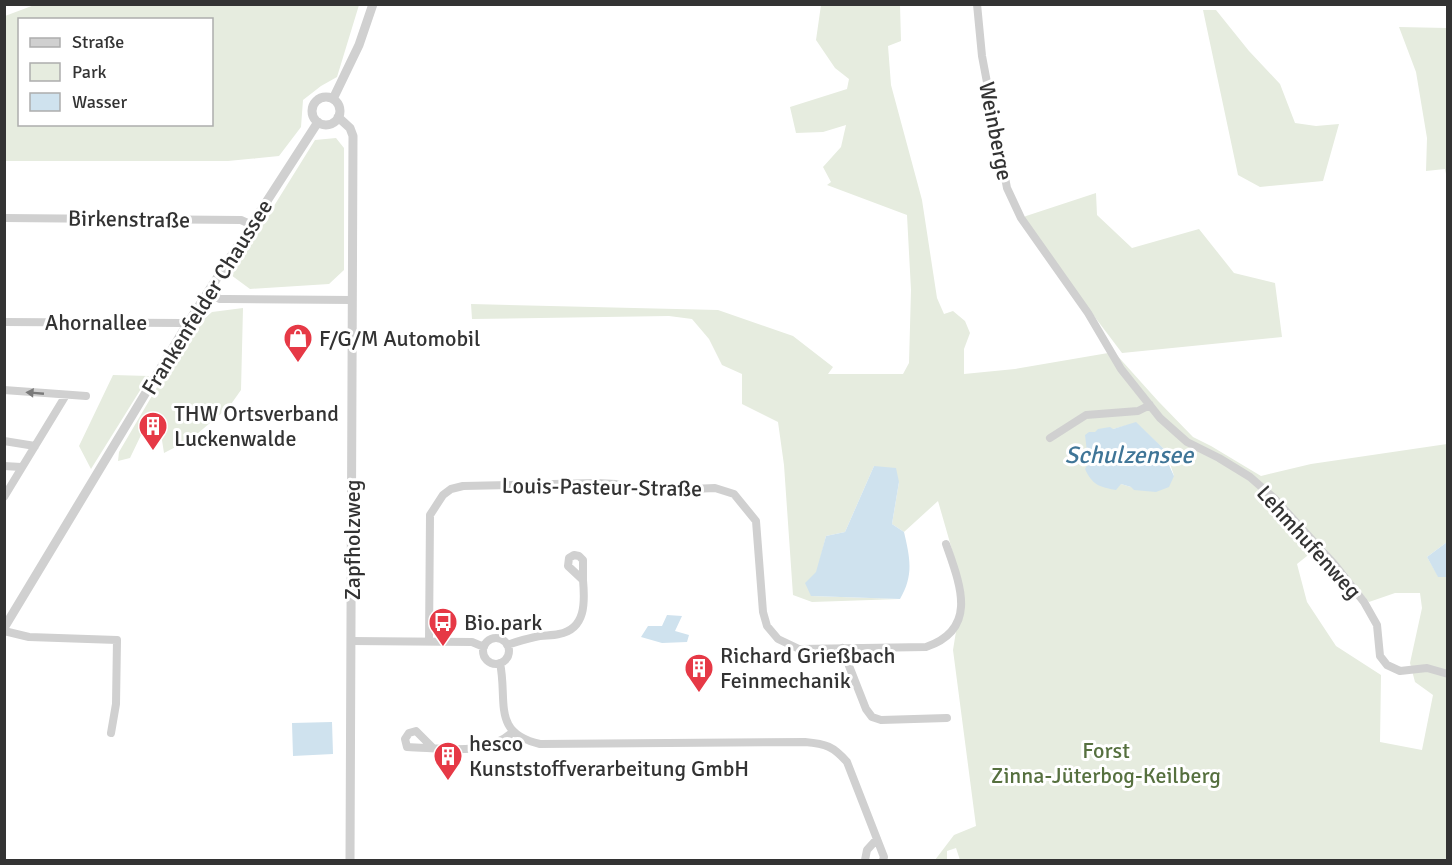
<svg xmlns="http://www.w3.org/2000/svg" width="1452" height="865" font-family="Signika,sans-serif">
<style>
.green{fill:#e6ecdf;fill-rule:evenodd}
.water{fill:#cfe2ee}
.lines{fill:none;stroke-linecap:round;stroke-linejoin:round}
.minor{stroke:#d0d0d0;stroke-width:8}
.tertiary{stroke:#d0d0d0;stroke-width:9}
.oneway{fill:#7a7a7a}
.labels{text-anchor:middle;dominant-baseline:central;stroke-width:6;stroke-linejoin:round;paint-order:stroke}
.street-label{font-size:22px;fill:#333;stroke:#fff}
.poi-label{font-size:22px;fill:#333;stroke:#fff;text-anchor:start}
.park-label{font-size:22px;fill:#56703f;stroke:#fff}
.water-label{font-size:24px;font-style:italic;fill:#3f7597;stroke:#fff}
</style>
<rect width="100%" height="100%" fill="#fff"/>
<path class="green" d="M37 4H359V5L337 77 321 86 303 100 301 127 279 156 228 161H5V16ZM20 20H212V124H20Z
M821 5H900L901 41 888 46 891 85 922 200 937 298 944 314 953 311 965 321 970 333 964 349V374L1015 369 1114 352 1158 401 1193 437 1211 446 1261 476 1311 464 1447 444V542L1427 557 1438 576 1447 577V860H960L956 848 947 851V860H935L954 835 976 826 953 650 963 588 938 501 904 532 892 524 899 482 874 466 845 532 826 536 811 596 900 599 812 602 793 595 784 465 778 422 742 404V374L722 365 709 339 692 319 669 316 472 319 471 304 718 310 793 336 833 367 828 374H903L909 363 911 290 907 215 827 185 831 182 823 167 841 147 846 125 823 132 796 133 790 107 847 89 849 79 835 68 816 40ZM1136 423 1166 451 1174 476 1131 487 1121 484 1090 460 1089 445 1113 429ZM1322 544 1369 602 1395 593H1420L1422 608 1410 663 1415 682 1433 695 1422 750 1380 742 1381 675 1336 646 1307 602 1297 564Z
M1203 10H1216L1249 51 1280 84 1295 123 1316 126 1339 124 1323 181 1260 187 1238 175Z
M1399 27 1447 28V179L1445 169 1426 171 1427 138 1416 72Z
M336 138 344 148V270L329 284 250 289 231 275 315 140Z
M1096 193 1097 215 1132 248 1199 229 1234 273 1275 283 1282 337 1122 353 1020 218Z
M243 308 241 390 229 407 191 439 164 453 161 434 142 433 130 458 118 461 119 452 190 331 212 312Z
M113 375 149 376 91 469 79 446Z"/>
<path class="water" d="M1136 422 1166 451 1168 463 1174 476 1169 487 1156 492 1134 490 1131 487 1121 484 1116 490C1100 487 1092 485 1085 469L1090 460 1089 448 1087 452 1085 435 1089 432H1095L1098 429 1110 427 1113 429Z
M874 466 896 468 899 482 892 524 904 532C910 558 914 575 900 599L811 596 805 583 816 572 826 536 845 532Z
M1447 542V577H1438L1427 557Z
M667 615 682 616 675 631 689 635 687 642 662 643 641 637 648 626H662Z
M332 722 333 754 293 756 292 723Z"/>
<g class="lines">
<path class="minor" d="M977 4 982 56 1007 188 1021 218 1088 313 1121 369 1160 418 1187 442 1219 458 1250 477 1274 498 1335 565 1364 602 1377 625 1380 656 1387 665 1400 671 1427 668 1448 674
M4 218 241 220 252 225
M207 293 220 299H227L352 300
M4 322 182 323 186 326
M4 390 86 396
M1050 438 1086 415 1138 411 1150 405
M4 441 35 446
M4 466 21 467
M4 497 66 395
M574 555 579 556 583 560V580L568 566 569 558Z
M4 631 29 637 117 640 116 704 111 733
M483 651a13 13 0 1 1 26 0a13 13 0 1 1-26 0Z
M351 641 472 642 484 647
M429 641 430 515 443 495 451 489 463 486 597 483 616 484 642 491 715 488 734 494 756 521 763 612 767 626 778 639 799 649 926 647C979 629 960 584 946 544
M507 645C516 642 526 639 535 637 543 635 551 636 559 634 586 629 585 602 583 580
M842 648 866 709 872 717 881 720 947 718
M500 663C508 701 491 733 540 744L805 742C826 744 833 746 847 762L884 857 883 860
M433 748 416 731 409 733 405 739 407 747C442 748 485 757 513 732
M865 860 867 850 877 839"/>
<path class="tertiary" d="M312 111a14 14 0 1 1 28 0a14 14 0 1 1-28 0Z
M333 99 359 45 373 4
M338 117 350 128 353 136 350 860
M4 628 186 326 318 122"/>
</g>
<defs><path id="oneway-solid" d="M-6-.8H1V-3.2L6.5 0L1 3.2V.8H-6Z" transform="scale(1.5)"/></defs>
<use class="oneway" href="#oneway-solid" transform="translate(35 393) rotate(-175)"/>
<defs>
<g id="shop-pin" transform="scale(1.5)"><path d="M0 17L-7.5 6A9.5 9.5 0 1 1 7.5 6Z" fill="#e63946" stroke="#fff"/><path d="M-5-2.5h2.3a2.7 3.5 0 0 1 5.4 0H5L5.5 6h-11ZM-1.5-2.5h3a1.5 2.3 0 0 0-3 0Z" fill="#fff"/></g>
<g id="building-pin" transform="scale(1.5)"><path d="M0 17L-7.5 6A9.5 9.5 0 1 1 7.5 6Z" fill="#e63946" stroke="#fff"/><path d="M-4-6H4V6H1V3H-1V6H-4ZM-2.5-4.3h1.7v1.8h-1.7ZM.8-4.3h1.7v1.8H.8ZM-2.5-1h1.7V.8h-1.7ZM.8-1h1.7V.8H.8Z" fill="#fff"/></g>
<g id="bus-pin" transform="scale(1.5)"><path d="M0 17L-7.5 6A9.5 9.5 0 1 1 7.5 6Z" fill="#e63946" stroke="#fff"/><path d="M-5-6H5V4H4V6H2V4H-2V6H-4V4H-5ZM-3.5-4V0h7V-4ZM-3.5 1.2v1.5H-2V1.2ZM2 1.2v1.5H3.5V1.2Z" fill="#fff"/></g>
</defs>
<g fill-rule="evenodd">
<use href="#shop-pin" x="298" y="338"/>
<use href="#building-pin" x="153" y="426"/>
<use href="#bus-pin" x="443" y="622"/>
<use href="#building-pin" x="699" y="668"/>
<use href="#building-pin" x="448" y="756"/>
</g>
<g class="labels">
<g class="street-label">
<text transform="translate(996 131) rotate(79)">Weinberge</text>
<text transform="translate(129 219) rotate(1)">Birkenstraße</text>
<text transform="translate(207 297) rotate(-58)">Frankenfelder Chaussee</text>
<text x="96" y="322">Ahornallee</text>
<text transform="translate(602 487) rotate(1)">Louis-Pasteur-Straße</text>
<text transform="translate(352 540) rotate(-90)">Zapfholzweg</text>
<text transform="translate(1309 542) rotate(48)">Lehmhufenweg</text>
</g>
<g class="poi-label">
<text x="319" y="338">F/G/M Automobil</text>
<text x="174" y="413">THW Ortsverband<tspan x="174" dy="25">Luckenwalde</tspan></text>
<text x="464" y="622">Bio.park</text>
<text x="720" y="655">Richard Grießbach<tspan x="720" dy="25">Feinmechanik</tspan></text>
<text x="469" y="743">hesco<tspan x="469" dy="25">Kunststoffverarbeitung GmbH</tspan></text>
</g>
<g class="park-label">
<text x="1106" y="750">Forst<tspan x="1106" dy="25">Zinna-Jüterbog-Keilberg</tspan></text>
</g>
<g class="water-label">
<text x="1129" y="455">Schulzensee</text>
</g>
</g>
<rect width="1452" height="865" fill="none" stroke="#333333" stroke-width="12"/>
<rect x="18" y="18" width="195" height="108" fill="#ffffff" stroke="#adadad" stroke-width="1.5"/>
<rect x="30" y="38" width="30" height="9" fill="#d0d0d0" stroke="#adadad" stroke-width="1.5"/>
<text x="72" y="48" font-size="18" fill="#333333">Straße</text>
<rect x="30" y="63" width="30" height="18" fill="#e6ecdf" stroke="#adadad" stroke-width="1.5"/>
<text x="72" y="78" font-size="18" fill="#333333">Park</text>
<rect x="30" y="93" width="30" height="18" fill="#cfe2ee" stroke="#adadad" stroke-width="1.5"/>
<text x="72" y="108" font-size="18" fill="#333333">Wasser</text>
</svg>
